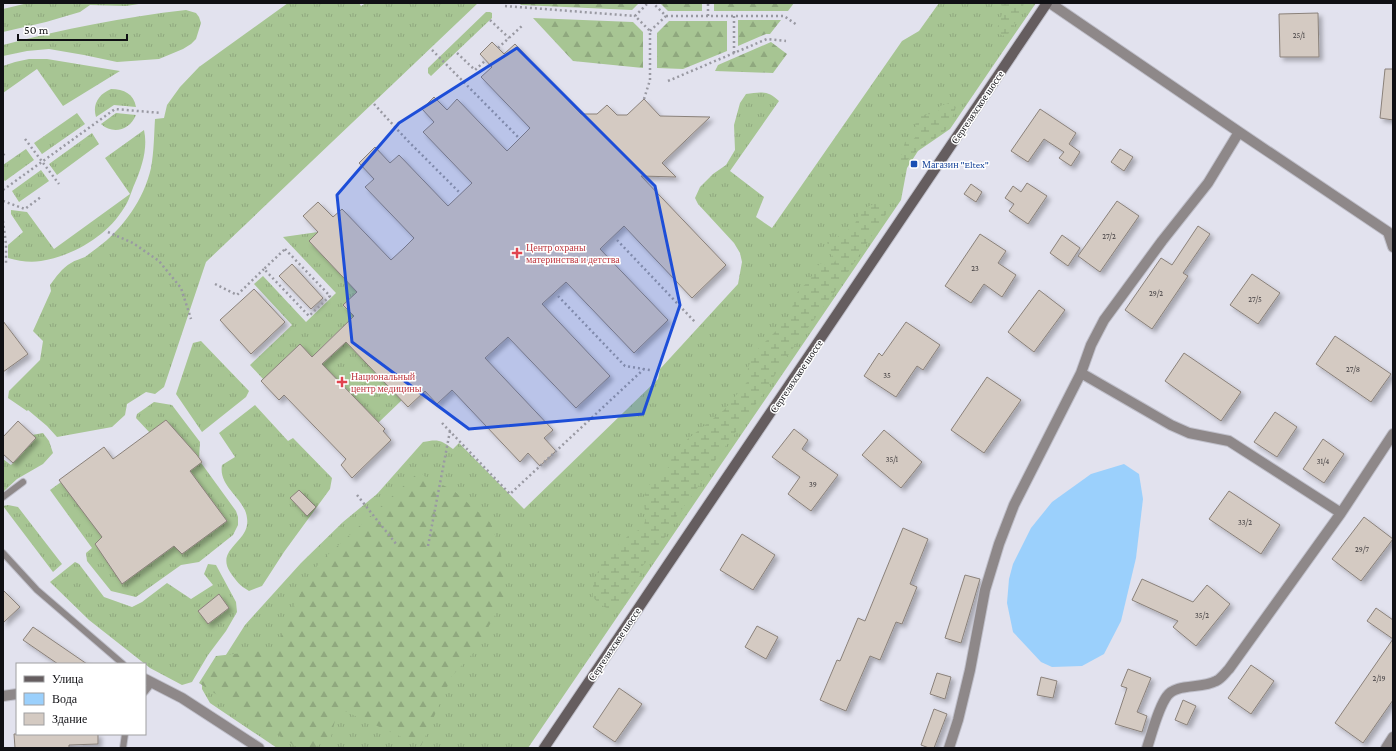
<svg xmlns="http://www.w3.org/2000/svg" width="1396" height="751" viewBox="0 0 1396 751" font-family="'Crimson Pro',serif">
	<defs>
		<pattern id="grass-tufts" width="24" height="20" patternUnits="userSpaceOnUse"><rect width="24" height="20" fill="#a7c593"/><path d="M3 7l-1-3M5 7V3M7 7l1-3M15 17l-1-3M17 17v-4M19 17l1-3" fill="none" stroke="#8fa87e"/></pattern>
		<pattern id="forest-firs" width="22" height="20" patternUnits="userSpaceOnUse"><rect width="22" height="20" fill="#a7c593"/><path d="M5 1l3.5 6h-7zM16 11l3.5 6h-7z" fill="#8fa87e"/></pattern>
		<pattern id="wetland-marsh" width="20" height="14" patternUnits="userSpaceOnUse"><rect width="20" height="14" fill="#a7c593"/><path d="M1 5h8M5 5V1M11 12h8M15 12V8" fill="none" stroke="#8fa87e"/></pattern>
		<filter id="shadow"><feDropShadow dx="3.5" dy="3.5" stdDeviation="2" flood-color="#0004"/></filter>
	</defs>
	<rect width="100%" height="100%" fill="#e2e2ee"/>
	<path fill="url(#grass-tufts)" d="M28,3H145L126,6L90,5L80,12L46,22L3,32V9Z
		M288,3H359L361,6L366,3H478L206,262L164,387L155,394L146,392L127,404L125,415L112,427L57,437L47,426L28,410L27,411L8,398L9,391L40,360L43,341L33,331L51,291L50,285C56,277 62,268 71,263C75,260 81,259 85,257C89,254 93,251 97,248C123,229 144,199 151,168C154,152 154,135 155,119L164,118L167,105L180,87L199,67Z
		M939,3H1036L950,129L918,151L907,168L901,200L528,748H277L210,703L202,689V682L224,658L245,625L301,563L343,522L377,494L423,442C438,439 441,440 453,449L459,443L524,509L658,379L660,369L738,284L742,262L740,253L734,243L698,204L695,198L700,187L713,174L726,165L735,150L734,125L740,103L746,94C760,92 768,90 779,101L730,171L764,197L756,217L772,228L902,41L919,31Z
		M186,10L196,13L199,17L201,23L196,39L191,44L183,49L159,59L117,62L84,55L49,49L27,51L3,56V45C63,29 124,17 186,10Z
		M486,12H490L492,13V18L431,76L428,73V68Z
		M29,59H47L120,71L63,106L37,69L3,93V66L15,62Z
		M111,89C124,89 134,94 136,107L114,105L96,117C92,104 99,94 111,89Z
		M77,113L85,124L42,154L34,143Z
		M116,113L136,115C130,130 113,135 101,124Z
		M144,130C148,148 142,167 135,183C131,192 129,201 124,208C107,236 73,256 41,261C30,263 19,261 8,258V245L23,232L11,214V210L27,212L54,249L130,194L105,158Z
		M92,133L99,144L57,175L49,164Z
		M26,149L34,160L5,181L3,179V165Z
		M41,170L49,181L19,202L12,191Z
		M318,232L309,241L368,303L349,299L343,306L354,316L312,357L263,379L250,365L292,325L254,284L263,276L306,322L336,293L283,237Z
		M201,341L249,391L246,397L202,432L176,394L193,343Z
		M346,342L402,400L378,423L322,364Z
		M154,402L172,405L200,442L199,460L236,511L238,517V525L233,535L199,562L181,565L136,597L111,591L87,561L86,553L92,548L50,490L104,451L112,461L150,433L136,418L137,414Z
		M255,405L288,441L293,438L332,478L330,489L284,552L262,586L249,591C239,585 237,582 230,572C215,548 251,542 247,518C245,498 218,487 222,465L235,457L219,433Z
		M43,433L49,441L53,453L43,464L17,479L3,492V459L11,465L36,438L32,435Z
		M8,505L18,507L62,564L53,572L3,506Z
		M75,562L79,564L104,597L132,607L142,602L167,583L191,599L213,585L204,574L208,564L216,565L236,602L237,612L226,631L208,655L192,682L182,685L150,668L89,620L50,582Z"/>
	<path fill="url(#forest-firs)" d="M519,3H639L632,10L521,5Z
		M660,3H702V11H668Z
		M714,3H794L788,11H714Z
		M533,18L633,22L643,32V68L573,61Z
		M738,20H781L770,34H766L738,46Z
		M669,21H727V51L683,69L657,68V33Z
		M771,42L787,54L773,73L715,71L718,65Z
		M420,471L424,476L453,490L491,523L501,554L505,587L504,599L475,651L452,676L421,746L338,708L331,737L314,748H298L199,683L216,656L279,649L282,631L308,578L321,561Z"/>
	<path fill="url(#wetland-marsh)" d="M999,3H1024L1021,13L1007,36C1001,36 999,34 997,29L1004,8Z
		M949,103L956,107L952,118L951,124L945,131L918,150L904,163L900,160L905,142C912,141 917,138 919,131L915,125C922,111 925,116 938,113L940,106Z
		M876,203L883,204L888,211L839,286L782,363L766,390L706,473L695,492L678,514L661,544L641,568L639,577L618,609C607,610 600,606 593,597V582L604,559L630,534L643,528C648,514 644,513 644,500C646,484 658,475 670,466L672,456L684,442L724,410L747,382L748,368L754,353L789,318L796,294L802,287L810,281L814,269L821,263L827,265L836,261L830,252L827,242L836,238L854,226L861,210Z"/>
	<path fill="#9bd0fc" d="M1124,464L1139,474L1143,499L1136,558L1121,621L1104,654L1082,666L1052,667L1041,662L1013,632L1007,603L1009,579L1013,564L1031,528L1052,502L1091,474Z"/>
	<path fill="#d4cac2" stroke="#8a817a" filter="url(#shadow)" d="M1318,13L1319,57H1280L1279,14Z
		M492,42L504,54L515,44L581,114H597L607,105L617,115H627L644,99L660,116L710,117L662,163L676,177L641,176L726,265L692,298L624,226L600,249L668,320L634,353L566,282L542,304L610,376L576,408L508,337L485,358L553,430L544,438L556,451L540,466L528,453L520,462L452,390L437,404L425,391L408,407L346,342L322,364L385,429L383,431L391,440L352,478L341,465L346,459L284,395L279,400L261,381L300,344L312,357L354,316L343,305L357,292L309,241L318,232L303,216L318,202L333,217L342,209L391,260L404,248L414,238L365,187L374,179L359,163L375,147L390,163L399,155L448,206L472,183L423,132L434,122L422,109L434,97L447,110L457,99L507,151L530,128L481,77L492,67L480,54Z
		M1385,69H1393V120L1380,118Z
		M1040,109L1076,133L1069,144L1080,152L1071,166L1059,158L1064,152L1044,139L1028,162L1011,151Z
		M1120,149L1133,157L1124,171L1111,162Z
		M1027,183L1047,196L1028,224L1009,211L1014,204L1005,198L1013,186L1021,192Z
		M971,184L982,192L976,202L964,194Z
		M1117,201L1139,216L1100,272L1078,256Z
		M1198,226L1210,234L1183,273L1188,276L1152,329L1125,310L1161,258L1172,265Z
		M980,234L1006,251L998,263L1016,275L1002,297L984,284L971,303L945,286Z
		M1062,235L1080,248L1068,266L1050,253Z
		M292,264L323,298L311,309L279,276Z
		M1252,274L1280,293L1258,324L1230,305Z
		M254,289L285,322L251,354L220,320Z
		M1039,290L1065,310L1034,352L1008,332Z
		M3,321L28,354L3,372Z
		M906,322L940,345L923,370L917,366L896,397L864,376L879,353L882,356Z
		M1335,336L1391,374L1371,402L1316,364Z
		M1184,353L1241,392L1221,421L1165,381Z
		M987,377L1021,400L984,453L951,430Z
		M1275,412L1297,427L1277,457L1254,442Z
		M166,420L197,455L202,462L190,471L227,521L182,554L174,546L122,584L95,544L102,537L59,480L104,447L113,459Z
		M18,421L36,438L13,463L3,454V437Z
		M794,429L808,440L802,449L838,475L811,511L788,494L800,477L772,457Z
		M884,430L922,462L901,488L862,455Z
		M1323,439L1344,454L1324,483L1303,469Z
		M299,490L316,507L307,516L290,498Z
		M1229,491L1280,525L1261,554L1209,519Z
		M1364,517L1393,539L1361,581L1332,559Z
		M903,528L928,539L910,584L917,587L902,624L896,622L880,660L870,656L846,711L820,700L837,660L840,661L858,618L865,621Z
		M742,534L775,555L753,590L720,570Z
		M965,575L980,579L961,643L945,638Z
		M1142,579L1193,602L1207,585L1230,604L1196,646L1173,627L1178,621L1132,600Z
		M3,590L20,607L3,623Z
		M219,594L229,608L208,624L198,611Z
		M1376,608L1393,620V700L1363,743L1335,723L1393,639L1367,621Z
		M757,626L778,637L766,659L745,647Z
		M33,627L87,664H58L23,640Z
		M1251,665L1274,681L1251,714L1228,698Z
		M1128,669L1151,678L1137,712L1147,716L1142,732L1115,724L1127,688L1121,686Z
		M937,673L951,677L945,699L930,694Z
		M1041,677L1057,681L1053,698L1037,695Z
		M619,688L642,704L615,742L593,727Z
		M1183,700L1196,706L1187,725L1175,720Z
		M934,709L947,714L934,748H929L921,745Z
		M14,734H98V744L69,745V748H15Z"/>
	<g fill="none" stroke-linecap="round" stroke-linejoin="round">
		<g stroke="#c0c0cb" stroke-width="8">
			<path id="service" d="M3,497L23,482
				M3,553L37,590L123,664
				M145,692L152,683
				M123,748L125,734"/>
		</g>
		<g stroke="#c0c0cb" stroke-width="12">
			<path id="minor" d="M1050,3L1239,132L1388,232L1393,247
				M1081,373L1171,425L1189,433L1229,441L1341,513
				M145,679L182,698L259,748
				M3,696L17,694
				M949,748L958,720L970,670L985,590L999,544L1014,505L1081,373L1091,345L1104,320L1162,241L1208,183L1239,132
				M1147,748C1152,733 1158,708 1167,696C1176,683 1202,689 1216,681C1221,679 1225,673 1229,669L1341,513L1393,434
				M1386,748L1393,737"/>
		</g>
		<g stroke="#c0c0cb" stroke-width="12">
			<path id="secondary" d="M544,748L1047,3"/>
		</g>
		<path stroke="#9999a2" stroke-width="2.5" stroke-dasharray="2 3" stroke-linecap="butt" d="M505,6L635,16
			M666,16H784L797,25
			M708,16V3
			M734,16V53
			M490,20L509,38
			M650,31L666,16L653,3
			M498,48L523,25
			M432,50L519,138
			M457,53L475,70L486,60
			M668,81L767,39L786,41
			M644,99L650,80V31L635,16L648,3
			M374,104L406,139L461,194
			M25,139L59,184
			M3,155L5,153
			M3,190L115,109L161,113
			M3,201L25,209L41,197
			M3,221L6,244V265
			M108,232L133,243L159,261L181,288L191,319
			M617,240L695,322
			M285,249L330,296L309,316L264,269Z
			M215,284L237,295L264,269
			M558,296L625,366L650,370
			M442,423L510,494L644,369
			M357,495L397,545
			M428,546L450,431"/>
		<use href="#service" stroke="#8e8889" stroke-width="6"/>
		<use href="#minor" stroke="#8e8889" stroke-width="10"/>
		<use href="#secondary" stroke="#655d5f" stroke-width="10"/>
	</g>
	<path fill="#1d4ed8" fill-opacity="0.2" stroke="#1d4ed8" stroke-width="3" stroke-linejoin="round" d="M517,48L655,186L680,305L643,414L469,429L352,342L337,195L399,123Z"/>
	<rect fill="#1a4fb4" stroke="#fff" stroke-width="1.5" x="910" y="160" width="8" height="8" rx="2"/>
	<g fill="#e0444e" stroke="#fff" stroke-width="1.5">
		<path d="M515 247h4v4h4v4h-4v4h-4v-4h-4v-4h4z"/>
		<path d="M340 376h4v4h4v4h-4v4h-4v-4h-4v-4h4z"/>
	</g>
	<g text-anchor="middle" stroke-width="3" stroke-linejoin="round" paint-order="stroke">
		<g font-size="8" fill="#413e40">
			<text x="1299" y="38">25/1</text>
			<text x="1109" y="239">27/2</text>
			<text x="975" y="271">23</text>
			<text x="1156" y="296">29/2</text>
			<text x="1255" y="302">27/5</text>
			<text x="1353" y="372">27/8</text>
			<text x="887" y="378">35</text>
			<text x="892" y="462">35/1</text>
			<text x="1323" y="464">31/4</text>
			<text x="813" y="487">39</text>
			<text x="1245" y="525">33/2</text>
			<text x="1362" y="552">29/7</text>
			<text x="1202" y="618">35/2</text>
			<text x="1379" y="681">2/19</text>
		</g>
		<g font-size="10" fill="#101014" stroke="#fff">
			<text transform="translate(977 107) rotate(-56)" y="4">Сергеляхское шоссе</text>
			<text transform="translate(796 376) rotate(-56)" y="4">Сергеляхское шоссе</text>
			<text transform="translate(614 644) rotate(-56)" y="4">Сергеляхское шоссе</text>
		</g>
		<g font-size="10" fill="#164399" stroke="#fff" text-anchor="start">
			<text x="922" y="168">Магазин "Eltex"</text>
		</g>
		<g font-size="10" fill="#be3a42" stroke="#fff" text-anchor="start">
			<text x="526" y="251">Центр охраны<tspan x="526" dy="12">материнства и детства</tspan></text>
			<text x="351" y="380">Национальный<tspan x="351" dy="12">центр медицины</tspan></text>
		</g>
	</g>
	<rect width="1396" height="751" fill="none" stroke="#101014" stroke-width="8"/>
	<rect x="16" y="663" width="130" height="72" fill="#ffffff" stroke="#9f9fa1"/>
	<rect x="24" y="676" width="20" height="6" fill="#655d5f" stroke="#9f9fa1"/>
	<text x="52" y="683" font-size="12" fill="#101014">Улица</text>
	<rect x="24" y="693" width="20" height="12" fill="#9bd0fc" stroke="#9f9fa1"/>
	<text x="52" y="703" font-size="12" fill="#101014">Вода</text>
	<rect x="24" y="713" width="20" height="12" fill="#d4cac2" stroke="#9f9fa1"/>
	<text x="52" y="723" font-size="12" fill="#101014">Здание</text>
	<path d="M18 34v6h109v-6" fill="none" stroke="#101014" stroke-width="2"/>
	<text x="24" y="34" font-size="12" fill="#101014" stroke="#ffffff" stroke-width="3" paint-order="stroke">50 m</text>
</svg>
